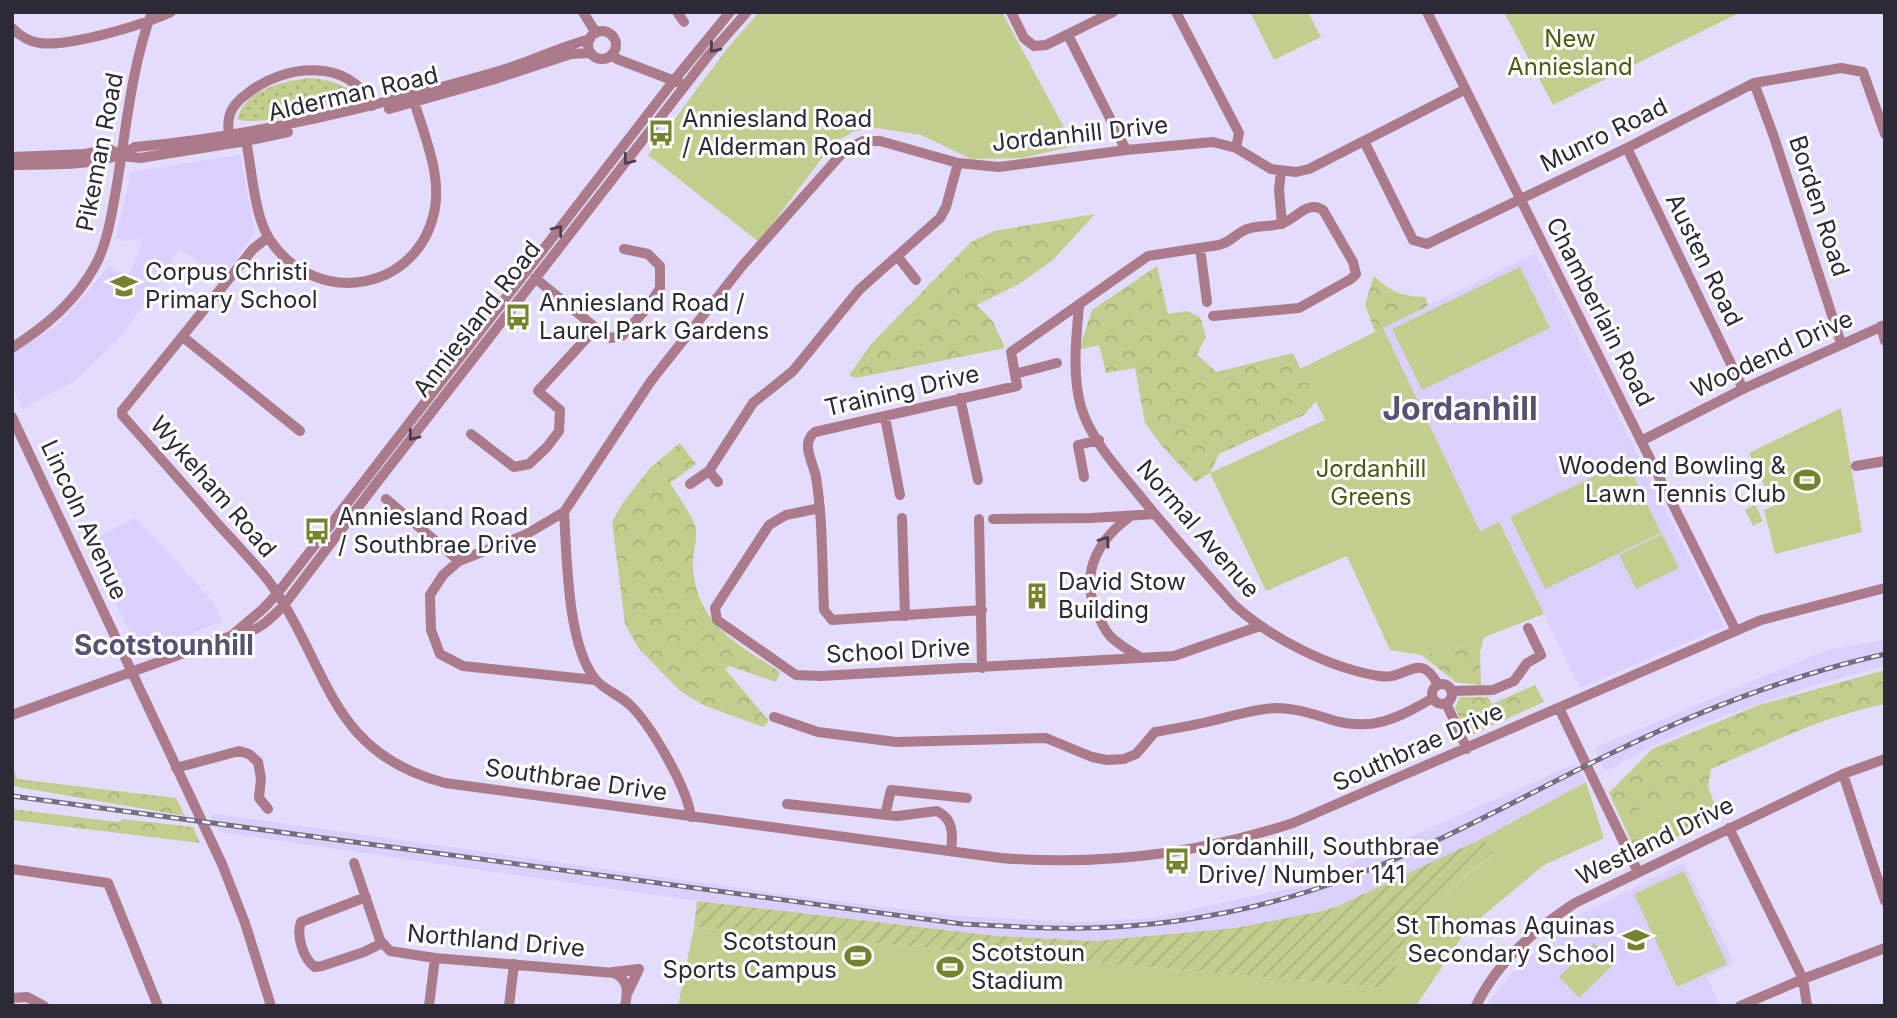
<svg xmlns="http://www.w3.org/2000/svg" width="1897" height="1018" viewBox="0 0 1897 1018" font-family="Inter,sans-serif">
	<defs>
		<pattern id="grass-dots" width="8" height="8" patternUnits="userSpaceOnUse" patternTransform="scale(1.75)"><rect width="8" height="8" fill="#c2ce8e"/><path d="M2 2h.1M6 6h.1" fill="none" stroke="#a7b17b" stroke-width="1.8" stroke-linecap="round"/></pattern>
		<pattern id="forest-crowns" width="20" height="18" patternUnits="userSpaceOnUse" patternTransform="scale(1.75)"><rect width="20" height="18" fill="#c2ce8e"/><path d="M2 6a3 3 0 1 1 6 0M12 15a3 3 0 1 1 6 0" fill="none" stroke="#a7b17b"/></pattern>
		<pattern id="garden-furrows" width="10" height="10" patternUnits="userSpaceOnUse" patternTransform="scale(1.75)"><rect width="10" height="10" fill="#c2ce8e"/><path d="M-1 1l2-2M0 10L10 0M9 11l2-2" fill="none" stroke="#a7b17b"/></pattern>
	</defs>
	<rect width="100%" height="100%" fill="#e4dcfc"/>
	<path fill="#dbcffd" d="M240,155L255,233L221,279L179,248L153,293L116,342L74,381L23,409L12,385V355L61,322L108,267L128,275L141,246L140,239L126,241L116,238L131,172Z
		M1535,253L1724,626L1580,688L1499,523L1480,531L1383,328Z
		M136,518L214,603L222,621L140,653L85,543Z
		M1885,640V666L1818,684L1706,722L1648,748L1604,772L1595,748L1812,656L1831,649Z
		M1575,764L1586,782L1483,838L1338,906L1293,918L1235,928L1094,941L997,936L697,901L220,832L209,813L774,893L957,916L1079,922L1154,918L1309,884L1353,862Z
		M1684,863L1734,963L1707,977L1719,1006H1486L1512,973L1577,916Z"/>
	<path fill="url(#grass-dots)" d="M308,78C326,79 340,82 355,94L352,100C327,106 258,128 237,119C245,89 282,82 308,78Z"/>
	<path fill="url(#forest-crowns)" d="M1095,214L1053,260L1019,284L977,305L993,322L1005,348L856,378L849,375L872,343L971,242L994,231Z
		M1157,266L1168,314L1187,311L1200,317L1206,337L1197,354L1216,372L1293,353L1316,401L1304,415L1219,454L1210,473L1195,482L1161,445L1145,423L1135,368L1106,373L1099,345L1079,350L1092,310Z
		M1374,276C1393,293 1400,296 1426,297L1428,306L1375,332L1365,304Z
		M680,443L696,464L670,483C676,493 695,519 696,530C697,542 692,556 693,568C697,625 738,644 780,672L776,682L729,666L725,669L769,721L763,727L703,705L680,691L639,649L625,624L612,522L622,504L650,468Z
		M1484,637L1480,652L1481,685L1456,682L1421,655L1454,649Z
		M1885,670V704C1824,716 1768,744 1711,769L1708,786L1719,817L1647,851L1632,843L1609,793L1652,749L1759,705Z
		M1535,685L1544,702L1471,735L1465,733L1455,708L1460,697H1488L1492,704Z
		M12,764L17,779L176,798L185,816L12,786Z
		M12,809L118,822L123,819L193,827L200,843L12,820Z"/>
	<path fill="#c2ce8e" d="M759,12H1002L1074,146L1022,158L971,159L921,135L877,128L855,131L833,143L759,242L648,155L726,50Z
		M1256,12H1308L1321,37L1274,60L1251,14Z
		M1504,12H1741L1553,105Z
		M1520,267L1550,328L1422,390L1392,329Z
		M1383,328L1480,531L1499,522L1544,614L1454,649L1421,655L1390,650L1347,556L1266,591L1210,473L1325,420L1300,369Z
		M1841,408L1862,532L1775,554L1764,510L1774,506L1749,453Z
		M1626,461L1661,533L1545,589L1510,517Z
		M1755,504L1763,521L1753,526L1745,510Z
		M1662,534L1679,568L1636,589L1619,555Z
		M1586,782L1604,838L1544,865L1467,929L1416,1006H678L694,927L1388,988L1406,939L1428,907L1493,854L1483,838Z
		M1679,791L1692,821L1649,841L1635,811Z
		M1684,871L1727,964L1677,987L1634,894Z
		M1594,943L1614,964L1579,998L1559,977Z"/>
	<path fill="url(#garden-furrows)" d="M1483,838L1493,853L1428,907L1406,939L1388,988L694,927L697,901L997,936L1094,941L1235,928L1318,912L1338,906Z"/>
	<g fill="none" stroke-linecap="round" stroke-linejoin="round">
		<path stroke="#ab7a8b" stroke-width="10" d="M583,12L596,33
			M677,12L684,22
			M1011,12L1024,38L1034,46L1046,45L1113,12
			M1176,12L1239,133L1236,148
			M1427,12L1736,631
			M12,28C20,36 29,42 40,43C69,47 143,25 171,12
			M588 45a14 14 0 1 1 28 0a14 14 0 1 1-28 0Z
			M1068,35L1126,150
			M612,54L617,59L680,83
			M1754,83L1774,137L1841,343
			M389,109L492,80L571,54L590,53
			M229,136C228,129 228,120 230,114C233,105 241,98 248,93C284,64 350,57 372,106
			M246,141C252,169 254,216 270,240C316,309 420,292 435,208C441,172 423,132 413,98
			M1364,141L1413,240L1427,244L1627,148L1754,83L1841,68L1863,72L1885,134
			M1627,148L1743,389
			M12,157L85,154L109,149L122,156L140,158L246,141L288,132
			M12,165C50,164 103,168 135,147C259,136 380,105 499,71C530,62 559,47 590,39
			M1281,171L1279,190L1282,224
			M268,237L253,249L122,411V415C154,451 186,487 217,523C235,543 254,562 270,583C330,667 327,752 445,783L1001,858C1102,866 1198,854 1293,823L1761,620L1885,588
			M1200,248L1207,302
			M898,257L916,280
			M535,278L596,328L610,338L622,336L648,307L660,288V266L648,254L624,249
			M1079,306C1076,339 1072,374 1081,407C1091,440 1118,469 1140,496C1170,533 1202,569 1234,605C1271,638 1329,668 1379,676C1407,681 1420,649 1438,685
			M1881,326L1885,341
			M183,337L300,431
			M12,348C46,326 75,302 95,266C108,242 112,212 117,184C126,129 132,64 152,12
			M1015,374L1057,363
			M960,398L978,480
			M12,417L222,864L245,923L271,1006
			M885,417L900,495
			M471,434L514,467L529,464L547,447L559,431L560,410L538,391L596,328
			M1641,441L1743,389L1885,325
			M1856,466L1885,461
			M709,471L718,482
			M1084,477L1078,445L1099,440
			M690,484L709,471L753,403L793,371L859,290L940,218L946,207L958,163
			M386,499L459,561
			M820,508L786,515L769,525L715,608L717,620L796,675L821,676L1174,656L1260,626
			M564,512C567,557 567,644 595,679C604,690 620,695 630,705C651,725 687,787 691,817
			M1131,516C1101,537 1080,570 1095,608C1099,618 1103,628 1110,636C1119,645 1130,651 1141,658
			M902,518L905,616
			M979,519L982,668
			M993,519L1091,518L1155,514
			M982,610L832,620L824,610C822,566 823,521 816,477C813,462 800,443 815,432L1017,386L1011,352L1148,256L1219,245C1231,242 1233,236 1243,231C1255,224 1271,228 1283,223C1297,218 1308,200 1323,210L1353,262L1356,274L1351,279L1299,308L1213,316
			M231,636L263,609L277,594L675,79L730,12
			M595,680L463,666L440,654L431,630L430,595L443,575L459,561L525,535L564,512L651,381L743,265L845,150L863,141H880L958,163L999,167L1126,150L1213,142L1236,148L1271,169L1296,172L1309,169L1464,90
			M1432 694a10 10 0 1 1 20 0a10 10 0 1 1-20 0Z
			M1451,691L1493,690L1514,681L1527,663L1541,655L1528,628
			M1446,703L1467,749
			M1559,708L1638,872
			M12,715L231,636C256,633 267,623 284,605L372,489L708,56L747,12
			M774,717L818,732L896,742L1046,738L1092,757L1107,760L1124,759L1136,754L1155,732C1172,729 1190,726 1207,722C1230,717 1252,709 1275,708C1295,708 1314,714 1332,720C1373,732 1398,718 1433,698
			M176,768L239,751L249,754L258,762L261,778L259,798L268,809
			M1843,774L1885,901
			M787,804L897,816L937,811C954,819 953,835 951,851
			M885,815L891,790L967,798
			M1729,828L1803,979L1807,1006
			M354,863L380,940L390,951L435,958L614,973C629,980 628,992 625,1006
			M12,869L108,883L158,1006
			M366,897L301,922C296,935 303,959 315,967L322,966L364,952L382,943
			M613,972L639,969L628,992
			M12,998L27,997L44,1006
			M429,1006L435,958
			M509,1006L514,964
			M1476,1006C1497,962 1535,929 1575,903L1843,774L1885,759
			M1740,1006L1803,979L1885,948"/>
		<g stroke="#736e83" stroke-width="5">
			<path id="rail" d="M12,796L962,924C1004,926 1047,929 1089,928C1177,926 1266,908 1348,878C1441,844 1528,793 1616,751C1703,709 1791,675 1885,654"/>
		</g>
		<use href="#rail" stroke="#fff" stroke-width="2.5" stroke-dasharray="8" stroke-linecap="butt"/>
	</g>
	<defs><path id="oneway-chevron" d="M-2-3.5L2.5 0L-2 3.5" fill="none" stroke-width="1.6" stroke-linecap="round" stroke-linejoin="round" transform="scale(1.75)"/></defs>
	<g stroke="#4c3e4d">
		<use href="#oneway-chevron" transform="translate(714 48) rotate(129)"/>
		<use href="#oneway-chevron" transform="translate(628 160) rotate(128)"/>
		<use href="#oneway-chevron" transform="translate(558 230) rotate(-52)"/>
		<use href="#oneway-chevron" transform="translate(413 436) rotate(128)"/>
		<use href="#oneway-chevron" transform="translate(1105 541) rotate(-55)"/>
	</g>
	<defs>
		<g id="bus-bare" transform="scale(2.1)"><path d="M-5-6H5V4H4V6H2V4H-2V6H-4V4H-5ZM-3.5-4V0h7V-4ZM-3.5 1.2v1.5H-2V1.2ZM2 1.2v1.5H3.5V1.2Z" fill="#77822f" stroke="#fff" stroke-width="2.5" paint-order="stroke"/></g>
		<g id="school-bare" transform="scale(2.1)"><path d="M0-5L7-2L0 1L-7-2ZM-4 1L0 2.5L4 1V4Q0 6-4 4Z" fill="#77822f" stroke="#fff" stroke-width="2.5" paint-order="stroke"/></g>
		<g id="stadium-bare" transform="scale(2.1)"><path d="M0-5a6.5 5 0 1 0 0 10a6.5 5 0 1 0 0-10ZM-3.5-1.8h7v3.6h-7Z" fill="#77822f" stroke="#fff" stroke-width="2.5" paint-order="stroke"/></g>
		<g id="building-bare" transform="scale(2.1)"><path d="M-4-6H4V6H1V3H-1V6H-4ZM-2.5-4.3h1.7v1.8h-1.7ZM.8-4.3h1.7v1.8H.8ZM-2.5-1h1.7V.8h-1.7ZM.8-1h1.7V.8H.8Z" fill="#77822f" stroke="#fff" stroke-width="2.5" paint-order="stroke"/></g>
	</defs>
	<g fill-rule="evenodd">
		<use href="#bus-bare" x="661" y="133"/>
		<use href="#school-bare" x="124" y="286"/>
		<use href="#bus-bare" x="518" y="317"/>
		<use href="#stadium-bare" x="1807" y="480"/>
		<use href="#bus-bare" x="317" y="531"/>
		<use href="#building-bare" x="1037" y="596"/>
		<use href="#bus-bare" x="1177" y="861"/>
		<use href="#school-bare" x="1636" y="940"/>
		<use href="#stadium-bare" x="858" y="956"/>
		<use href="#stadium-bare" x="950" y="967"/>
	</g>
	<g text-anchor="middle" stroke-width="6" stroke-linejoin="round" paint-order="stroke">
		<g font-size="24" fill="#505911" stroke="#fff">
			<text x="1570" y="47">New<tspan x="1570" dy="28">Anniesland</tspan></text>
			<text x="1371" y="477">Jordanhill<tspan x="1371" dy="28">Greens</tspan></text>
		</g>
		<g font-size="24" fill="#2d2a38" stroke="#fff">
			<text transform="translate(353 94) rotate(-13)" y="8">Alderman Road</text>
			<text transform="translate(1080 134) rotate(-6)" y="8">Jordanhill Drive</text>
			<text transform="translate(1604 135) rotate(-26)" y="8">Munro Road</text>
			<text transform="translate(100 152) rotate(-79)" y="8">Pikeman Road</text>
			<text transform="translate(1819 206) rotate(72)" y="8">Borden Road</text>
			<text transform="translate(1704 260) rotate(64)" y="8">Austen Road</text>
			<text transform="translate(1600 312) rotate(63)" y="8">Chamberlain Road</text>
			<text transform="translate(477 319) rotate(-52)" y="8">Anniesland Road</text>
			<text transform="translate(1772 354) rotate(-25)" y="8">Woodend Drive</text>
			<text transform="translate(902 391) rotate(-13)" y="8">Training Drive</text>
			<text transform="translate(213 487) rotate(49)" y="8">Wykeham Road</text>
			<text transform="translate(84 520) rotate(65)" y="8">Lincoln Avenue</text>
			<text transform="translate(1198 529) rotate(49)" y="8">Normal Avenue</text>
			<text transform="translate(898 651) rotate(-3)" y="8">School Drive</text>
			<text transform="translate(1418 747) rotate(-24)" y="8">Southbrae Drive</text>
			<text transform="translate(576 780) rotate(8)" y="8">Southbrae Drive</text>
			<text transform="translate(1655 841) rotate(-26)" y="8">Westland Drive</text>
			<text transform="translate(496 941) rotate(5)" y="8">Northland Drive</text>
		</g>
		<g font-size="24" fill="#2d2a38" stroke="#fff" text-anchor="start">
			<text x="682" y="127">Anniesland Road<tspan x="682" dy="28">/ Alderman Road</tspan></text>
			<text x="145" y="280">Corpus Christi<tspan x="145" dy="28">Primary School</tspan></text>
			<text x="539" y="311">Anniesland Road /<tspan x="539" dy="28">Laurel Park Gardens</tspan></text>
			<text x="1786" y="474" text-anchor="end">Woodend Bowling &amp;<tspan x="1786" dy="28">Lawn Tennis Club</tspan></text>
			<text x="338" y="525">Anniesland Road<tspan x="338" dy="28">/ Southbrae Drive</tspan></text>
			<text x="1058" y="590">David Stow<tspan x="1058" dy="28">Building</tspan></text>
			<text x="1198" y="855">Jordanhill, Southbrae<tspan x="1198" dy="28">Drive/ Number 141</tspan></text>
			<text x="1615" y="934" text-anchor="end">St Thomas Aquinas<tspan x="1615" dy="28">Secondary School</tspan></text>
			<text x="837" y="950" text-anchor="end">Scotstoun<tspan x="837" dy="28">Sports Campus</tspan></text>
			<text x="971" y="961">Scotstoun<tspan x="971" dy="28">Stadium</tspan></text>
		</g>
		<g font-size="28" font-weight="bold" fill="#595171" stroke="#fff">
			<text x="164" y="655">Scotstounhill</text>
		</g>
		<g font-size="32" font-weight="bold" fill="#595171" stroke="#fff">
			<text x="1460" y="420">Jordanhill</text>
		</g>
	</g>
	<rect width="1897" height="1018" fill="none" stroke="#2d2a38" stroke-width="28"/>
</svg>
